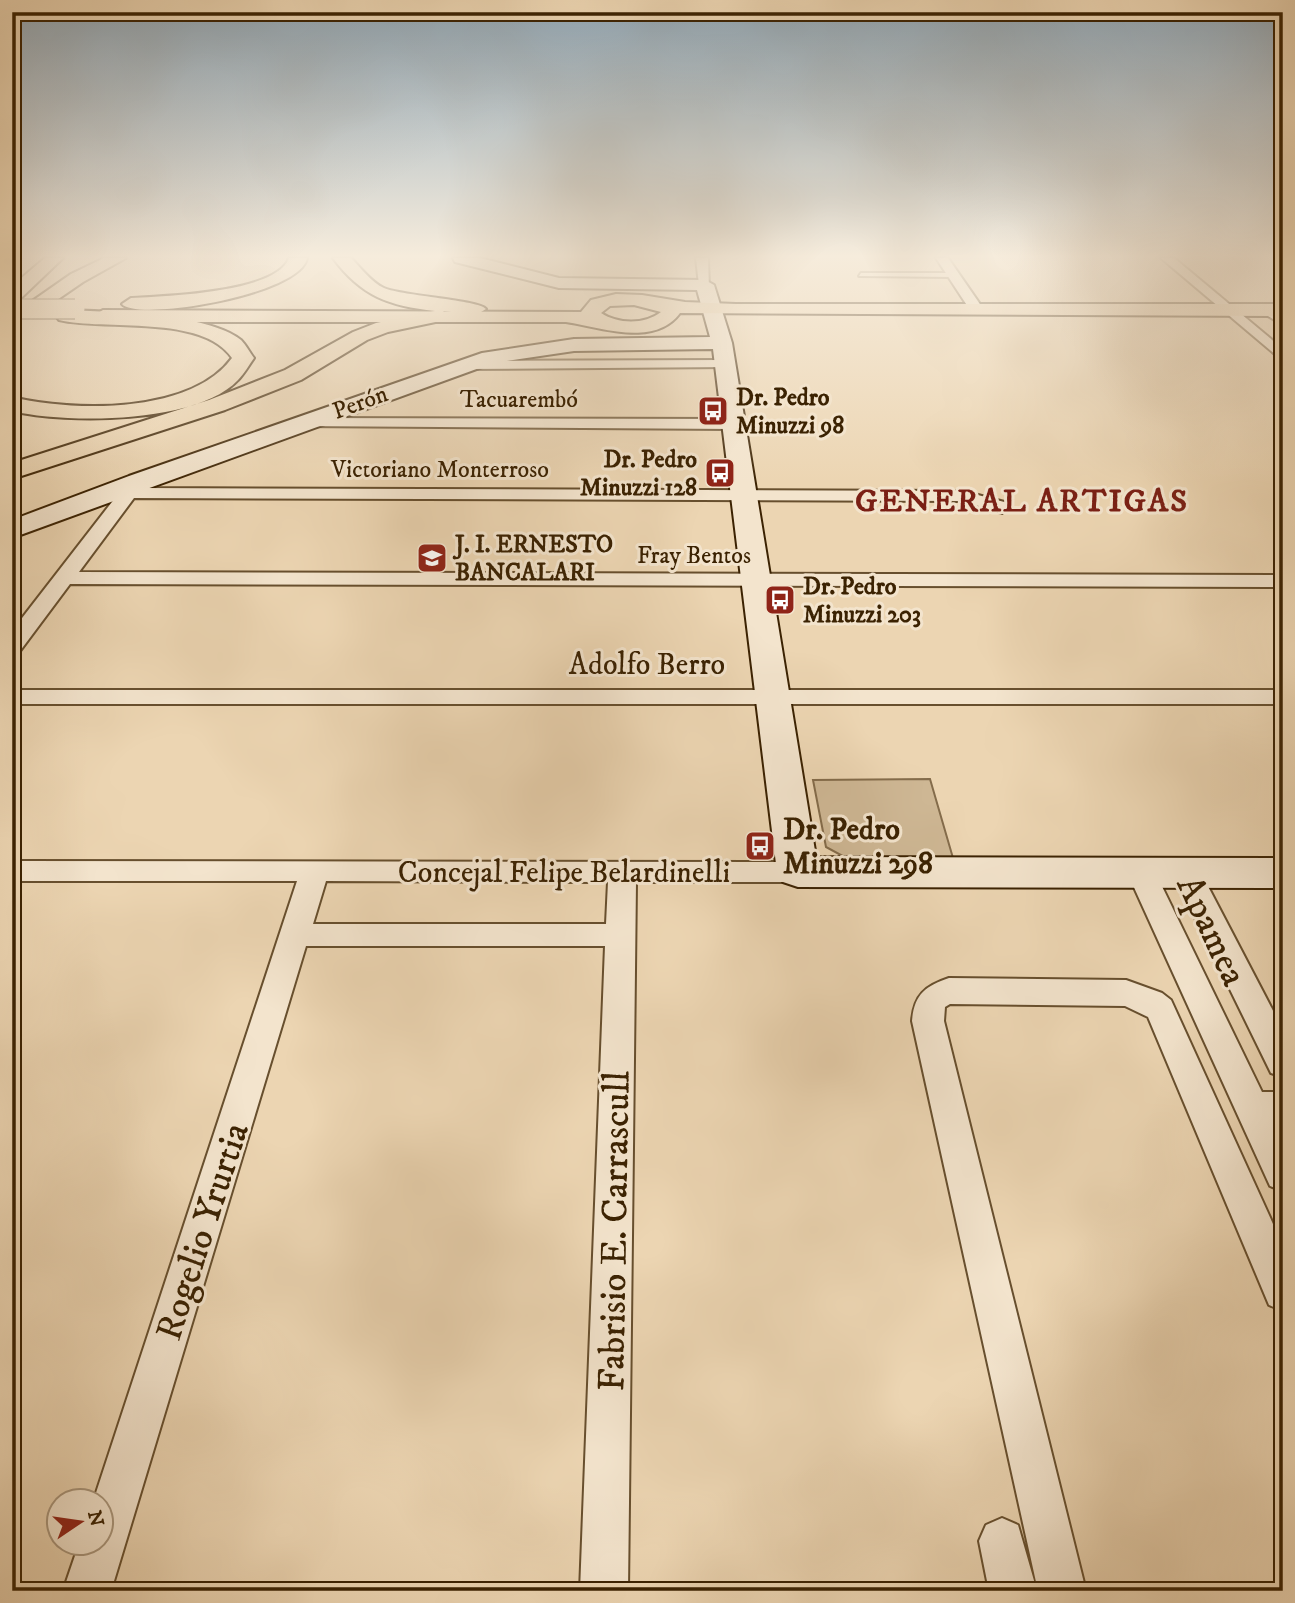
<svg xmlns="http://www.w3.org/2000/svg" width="1295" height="1603" viewBox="0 0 1295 1603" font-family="'IM FELL DW Pica',serif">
	<rect width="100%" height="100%" fill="#ecd5b2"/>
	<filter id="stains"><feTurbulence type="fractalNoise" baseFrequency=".00286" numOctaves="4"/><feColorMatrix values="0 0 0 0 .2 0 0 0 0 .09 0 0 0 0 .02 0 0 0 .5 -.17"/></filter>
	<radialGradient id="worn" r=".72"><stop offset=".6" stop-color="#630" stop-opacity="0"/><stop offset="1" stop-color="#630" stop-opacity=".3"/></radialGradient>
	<path fill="#ceb794" stroke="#846c4b" stroke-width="2" d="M930,779L953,858L850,860L826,847L813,780Z"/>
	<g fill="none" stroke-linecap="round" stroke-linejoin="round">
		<g stroke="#674f2e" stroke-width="4">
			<path id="lane" d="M861,273H953L956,275L953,277L859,276Z
				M1270,313L1283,320V325L1268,316Z"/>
		</g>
		<g stroke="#674f2e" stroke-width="4">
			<path id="street" d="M696,258H708L709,288L699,285Z
				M936,258H948L984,310L982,313H972Z
				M1161,258H1174L1283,349V361Z
				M725,360L730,361V367L462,369L455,365L462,361Z
				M304,418L733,419L741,424L733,429L298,426V420Z
				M138,476L147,481L142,488L963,491L1008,503L1011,507L1002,513L962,501L134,498L79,572L1283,575V587L70,584L20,651L12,653V631L122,489L132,477Z
				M12,690H1283V704H12Z
				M12,861L798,862L808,865L812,872L808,879L798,882H636L628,1591H580L605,946H306L111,1591H63L79,1544H102V1502H93L297,881H12ZM326,881L608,882L606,924H313Z
				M1141,862L1151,865L1155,872L1262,1092H1283V1122H1276L1283,1135V1191L1270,1186L1127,872L1131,865Z
				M1187,863L1197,866L1201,873L1283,1030V1077L1271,1073L1173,873L1177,866Z
				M949,978L1126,980L1162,993L1171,1000L1283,1246V1311L1269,1305L1148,1017L1125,1006L950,1004L945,1007L944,1021L1086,1591H1038L912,1021C914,995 925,986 949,978Z
				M1002,1518L1018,1525L1037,1591H989L979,1541L986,1525Z"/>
		</g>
		<g stroke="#3b2202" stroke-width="4">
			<path id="secondary" d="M453,258H480L559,278L705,280L714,285L732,343L816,857L1283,858V888L798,887L783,882L777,872L713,349L574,351L493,363L12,538V520L129,476L482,353L574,339L710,337L697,290L559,288L455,262Z"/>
		</g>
		<g stroke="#3b2202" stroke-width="4">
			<path id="primary" d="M616,294L642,295L685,302L736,304H1283V316L680,313C654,348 601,327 566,322H103L93,316L103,310L581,312L591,300ZM634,305L661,312C644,325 618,324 601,313L610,306Z"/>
		</g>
		<g stroke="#3b2202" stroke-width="4">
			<path id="highway" d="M45,258H63L19,300L12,302V286Z
				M104,258H126L83,282L35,315L28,317L18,311L71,274Z
				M289,258H307C301,295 136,322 122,304L131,298C164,296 277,293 289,258Z
				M333,258H351C360,267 372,283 384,288C403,296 479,300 486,309L476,315L443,311L448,316L445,320L388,332L367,340L301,380L225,410L12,479V463L209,400L285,370L353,332L376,323L435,311C389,306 361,296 333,258Z
				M66,310C109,312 208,313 241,340C246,345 250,353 254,358C249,365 244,374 238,380C197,424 66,424 12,411V397C74,412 191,414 232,358C203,314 104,331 59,320L56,316L59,312Z"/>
		</g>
		<use href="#lane" fill="#f3e4cd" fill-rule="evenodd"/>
		<use href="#street" fill="#f3e4cd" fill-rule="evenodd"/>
		<use href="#secondary" fill="#f3e4cd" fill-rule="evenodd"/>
		<use href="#primary" fill="#ecd5b2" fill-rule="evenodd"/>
		<use href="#highway" fill="#ecd5b2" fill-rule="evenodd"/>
		<g stroke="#3b2202" stroke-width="21" stroke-linecap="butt">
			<path id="highway-bridge" d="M12,309H75"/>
		</g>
		<use href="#highway-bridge" stroke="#ecd5b2" stroke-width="19"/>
	</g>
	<linearGradient id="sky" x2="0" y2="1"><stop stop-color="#91a9ba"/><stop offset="0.53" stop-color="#f6ecdc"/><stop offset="1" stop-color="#f6ecdc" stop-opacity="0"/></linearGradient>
	<rect width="1295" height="483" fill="url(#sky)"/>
	<defs>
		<g id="bus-square" transform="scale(1.575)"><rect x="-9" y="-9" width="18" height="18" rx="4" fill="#8f2418" stroke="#f3e4cd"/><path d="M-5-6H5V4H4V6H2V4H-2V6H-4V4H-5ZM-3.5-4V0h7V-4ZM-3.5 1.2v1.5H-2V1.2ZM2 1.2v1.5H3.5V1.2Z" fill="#fff"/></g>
		<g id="school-square" transform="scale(1.575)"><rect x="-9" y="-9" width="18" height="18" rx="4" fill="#8f2418" stroke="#f3e4cd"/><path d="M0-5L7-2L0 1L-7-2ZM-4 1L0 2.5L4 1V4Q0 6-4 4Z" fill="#fff"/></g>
	</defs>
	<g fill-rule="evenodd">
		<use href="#bus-square" x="713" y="411"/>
		<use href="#bus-square" x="720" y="473"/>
		<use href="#school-square" x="432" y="558"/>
		<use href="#bus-square" x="780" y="600"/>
		<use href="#bus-square" x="760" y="846"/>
	</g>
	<g text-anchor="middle" stroke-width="6" stroke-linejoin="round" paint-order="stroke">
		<g font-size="24" font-weight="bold" fill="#3b2202" stroke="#f3e4cd" text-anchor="start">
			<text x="736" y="405">Dr. Pedro<tspan x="736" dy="28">Minuzzi 98</tspan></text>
			<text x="697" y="467" text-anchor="end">Dr. Pedro<tspan x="697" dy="28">Minuzzi 128</tspan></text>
			<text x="455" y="552">J. I. ERNESTO<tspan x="455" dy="28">BANCALARI</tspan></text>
			<text x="803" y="594">Dr. Pedro<tspan x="803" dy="28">Minuzzi 203</tspan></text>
		</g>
		<g font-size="24" fill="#3b2202" stroke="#f3e4cd">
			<text x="519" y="407">Tacuarembó</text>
			<text transform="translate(360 402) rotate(-20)" y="8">Perón</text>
			<text x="440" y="477">Victoriano Monterroso</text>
			<text x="694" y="563">Fray Bentos</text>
		</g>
		<g font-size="30" fill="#3b2202" stroke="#f3e4cd">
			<text x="647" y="674">Adolfo Berro</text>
			<text x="564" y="882">Concejal Felipe Belardinelli</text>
		</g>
		<g font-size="30" font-weight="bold" fill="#3b2202" stroke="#f3e4cd" text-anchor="start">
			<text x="783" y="839">Dr. Pedro<tspan x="783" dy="34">Minuzzi 298</tspan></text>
		</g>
		<g font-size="32" font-weight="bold" letter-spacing="2" fill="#7a1f14" stroke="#f3e4cd">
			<text x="1022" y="511">GENERAL ARTIGAS</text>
		</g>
		<g font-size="37" fill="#3b2202" stroke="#f3e4cd">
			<text transform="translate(1213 930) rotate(65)" y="13">Apamea</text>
			<text transform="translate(201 1231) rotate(-72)" y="13">Rogelio Yrurtia</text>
			<text transform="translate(613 1231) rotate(-89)" y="13">Fabrisio E. Carrascull</text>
		</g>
	</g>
	<rect width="1295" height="1603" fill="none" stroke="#ecd5b2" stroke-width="42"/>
	<rect x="14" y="14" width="1267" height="1575" fill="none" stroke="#3b2202" stroke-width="3.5"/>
	<rect x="21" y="21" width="1253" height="1561" fill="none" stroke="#3b2202" stroke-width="2"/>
	<g transform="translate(80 1522) rotate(77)"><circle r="33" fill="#f3e4cd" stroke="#a9967c" stroke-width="2"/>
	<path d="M0-5L12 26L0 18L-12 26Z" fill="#8f2418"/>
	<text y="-10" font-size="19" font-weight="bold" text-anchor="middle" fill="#3b2202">N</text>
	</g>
	<rect width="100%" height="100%" filter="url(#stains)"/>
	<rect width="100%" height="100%" fill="url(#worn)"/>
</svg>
